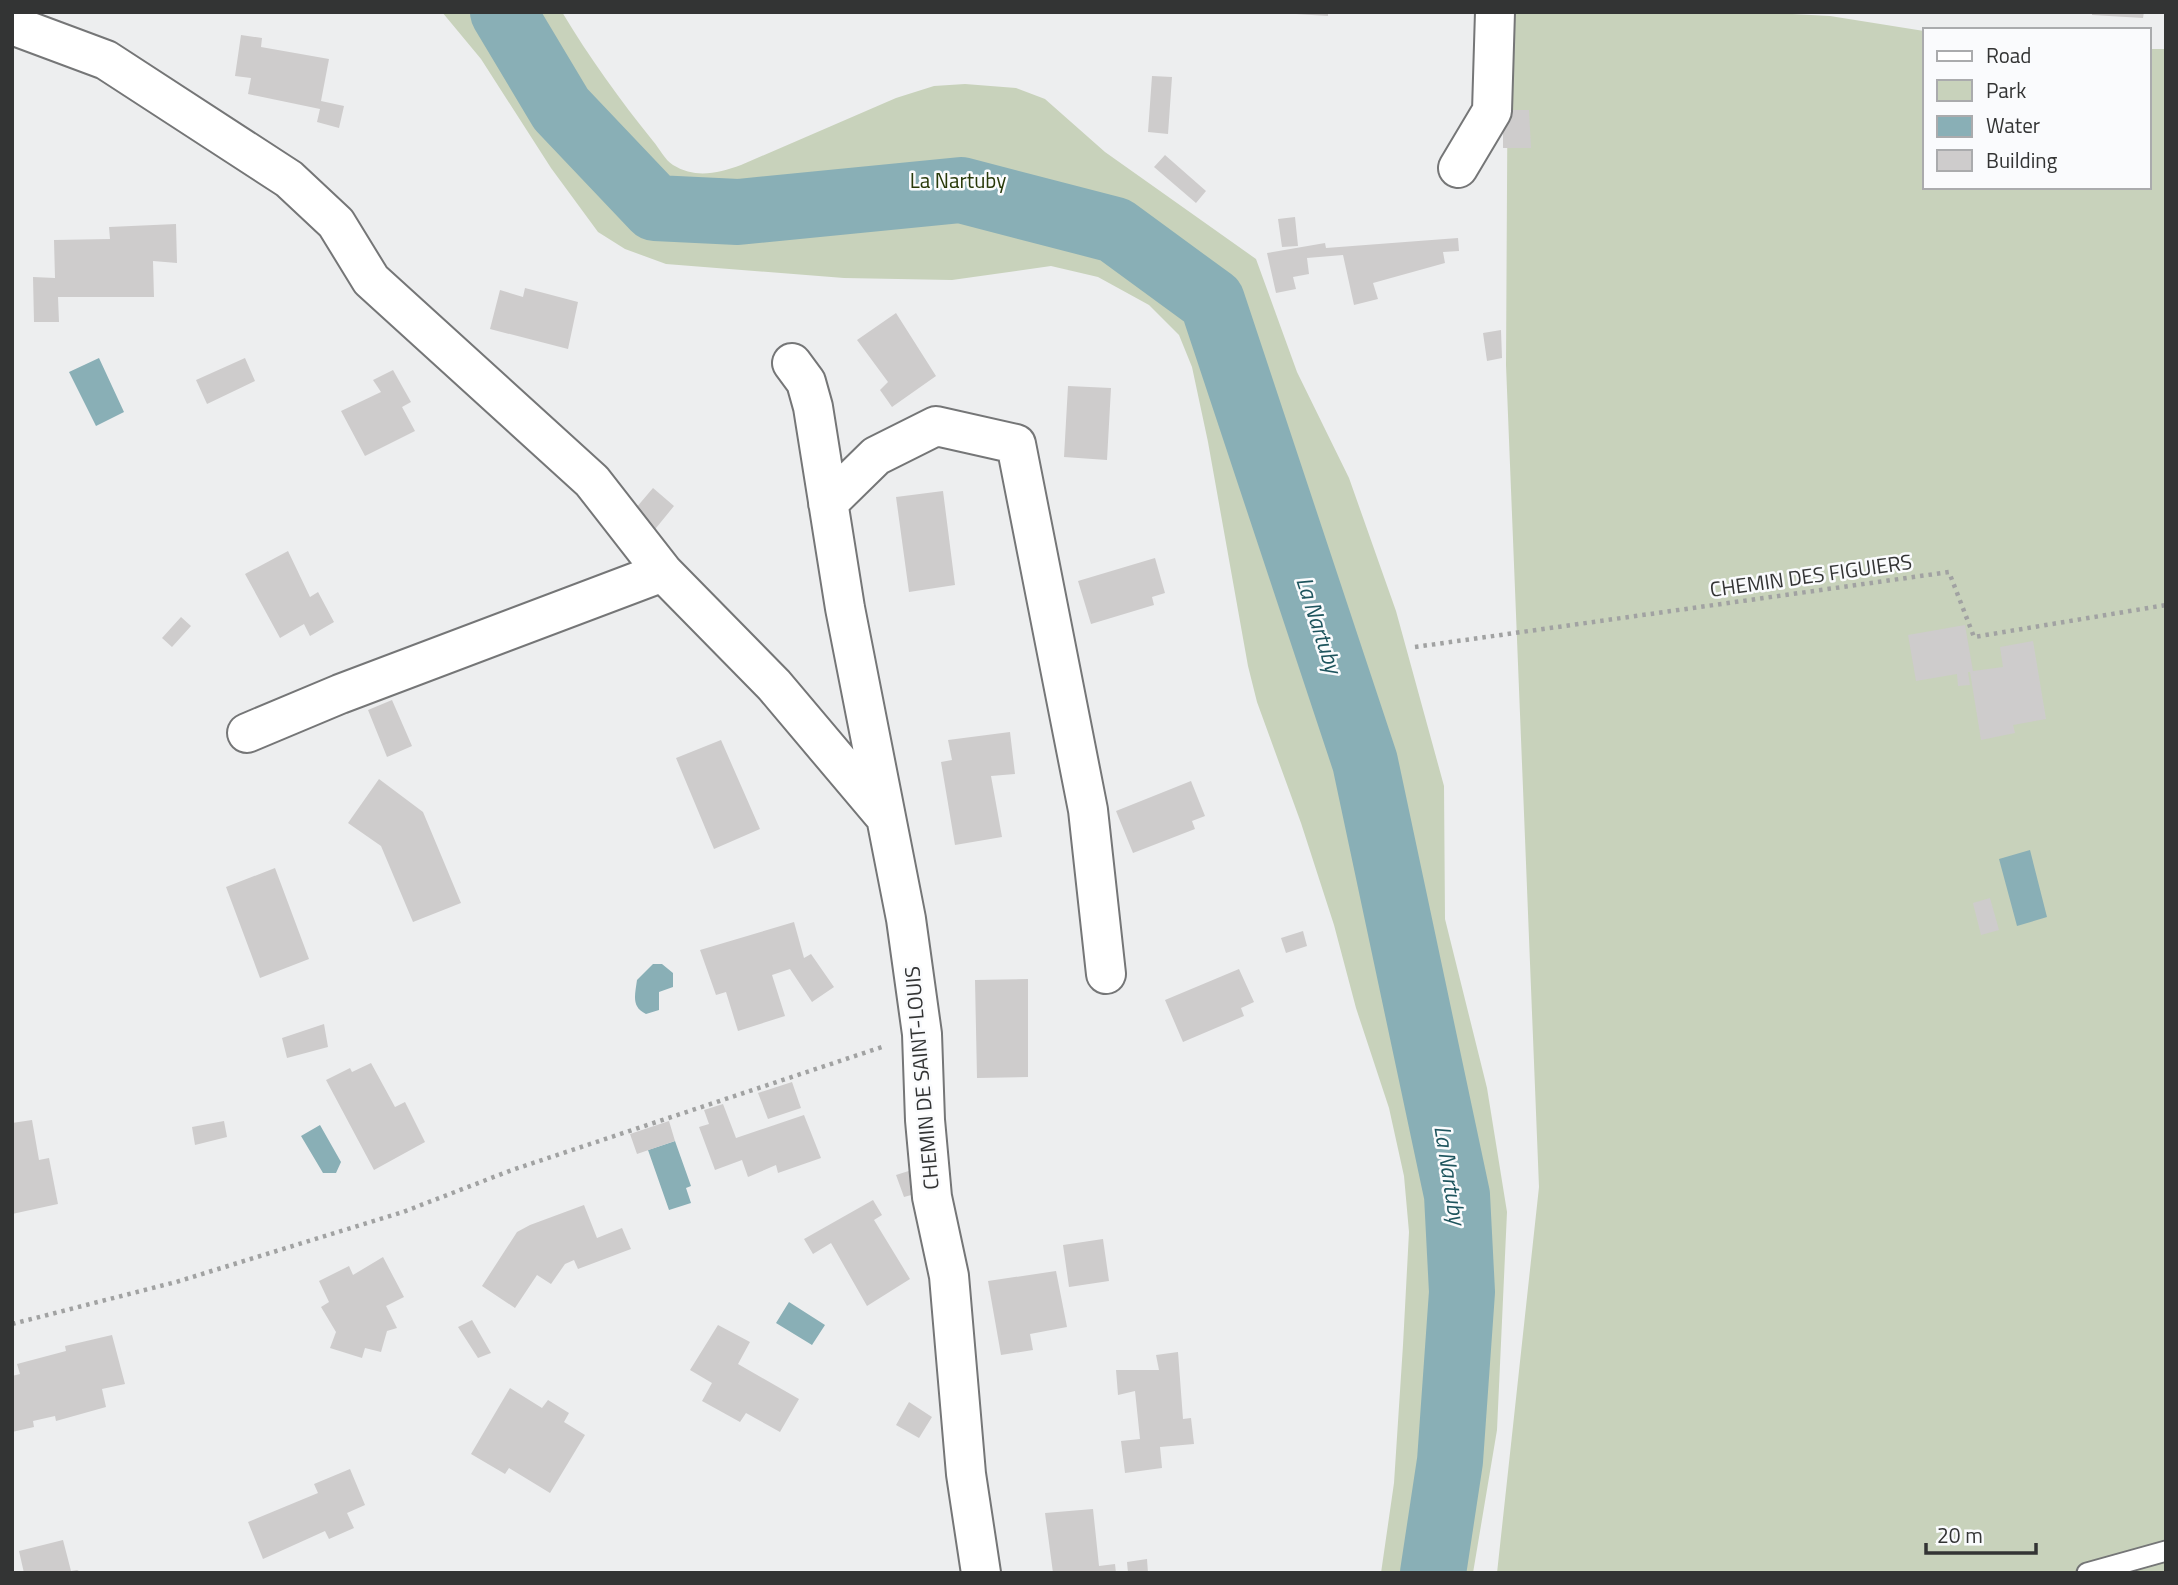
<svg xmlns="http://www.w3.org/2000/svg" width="2178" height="1585" viewBox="0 0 2178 1585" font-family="'Titillium Web',sans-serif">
	<rect width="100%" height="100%" fill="#edeeef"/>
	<path fill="#c8d2bb" d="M442,12H562C589,57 620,100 653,141C659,148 665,160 673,165C696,179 718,173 741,165L896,98L934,86L965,84L1016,88L1045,99L1105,152L1256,259L1297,372L1349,478L1396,611L1444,786L1445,919L1487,1088L1507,1212L1497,1430L1473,1573H1381L1394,1483L1403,1345L1409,1232L1404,1176L1389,1108L1356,1008L1334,925L1301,823L1257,702L1248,666L1208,442L1192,367L1179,335L1149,305L1098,277L1051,266L952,280L844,278L666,264L625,249L598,232L551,168L481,59Z
		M1508,12H1754L1830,16L1924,31V187H2148V49H2166V1573H1497L1539,1187L1506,365Z"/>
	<path fill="#89afb6" d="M99,358L124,412L96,426L69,372Z
		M2030,850L2047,917L2017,926L1999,859Z
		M653,964H662L673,973V987L659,992V1010L646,1014C631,1007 635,995 637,980Z
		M320,1125L341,1162L336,1173H323L301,1136Z
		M675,1141L691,1186L686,1188L691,1203L669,1210L648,1150Z
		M789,1302L825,1325L812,1345L776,1323Z"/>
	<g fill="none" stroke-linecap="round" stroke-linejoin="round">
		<path stroke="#89afb6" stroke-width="66" d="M503,12L561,109L655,208L738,212L961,190L1115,230L1212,301L1365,762L1457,1195L1462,1292L1450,1461L1433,1573"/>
	</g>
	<path fill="#cecccc" d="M1296,12H1328V16L1296,14Z
		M2092,12H2144L2143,18L2092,15Z
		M241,35L262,38L261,47L329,59L321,101L344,106L339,128L317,122L320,109L248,94L251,78L235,76Z
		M1152,76L1172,77L1168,134L1148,132Z
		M1507,110H1529L1531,148H1503V126H1508Z
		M1165,155L1206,191L1196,203L1154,167Z
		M1295,217L1298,246L1282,247L1278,219Z
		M176,224L177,263L153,261L154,297H58L59,322H34L33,277L55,278L54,240L110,239L109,227Z
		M1458,238L1459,251L1443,252L1445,263L1373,283L1378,299L1354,305L1343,255L1307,258L1309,274L1293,277L1296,289L1276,293L1267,253L1325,243L1326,248Z
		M525,288L578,302L568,349L490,329L500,290L523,297Z
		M896,313L936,376L892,407L880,390L888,382L857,340Z
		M1501,330L1502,358L1487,361L1483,333Z
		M245,358L255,381L207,404L196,380Z
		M393,370L411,402L402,407L415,431L365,456L341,411L381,392L373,380Z
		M1068,386L1111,388L1107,460L1064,457Z
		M653,488L674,506L652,533L630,515Z
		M943,491L955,585L909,592L896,497Z
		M288,551L310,597L318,592L334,622L310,636L304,624L280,638L245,574Z
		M1155,558L1165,593L1152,597L1154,605L1091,624L1078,581Z
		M181,617L191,626L172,647L162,638Z
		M1965,625L1973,671L2003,667L2000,647L2033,641L2046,719L2013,725L2015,733L1981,740L1970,672H1968L1970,685L1958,686L1957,674L1916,681L1908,635Z
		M392,700L412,746L387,757L368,710Z
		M1010,732L1015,774L991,776L1002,837L955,845L941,762L952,760L948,740Z
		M721,740L760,829L714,849L676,758Z
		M379,779L423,812L461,903L413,922L381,846L348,823Z
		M1191,781L1205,816L1192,821L1195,829L1133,853L1116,811Z
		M275,868L309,959L260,978L226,887Z
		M1990,898L1999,930L1981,935L1973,903Z
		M794,922L804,958L811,954L834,987L812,1002L790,969L772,975L785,1016L738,1031L726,992L716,995L700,950Z
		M1303,931L1307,946L1286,953L1281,938Z
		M1239,969L1254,1002L1241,1008L1244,1016L1183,1042L1165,1000Z
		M1028,979V1077L977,1078L975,980Z
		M324,1024L328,1047L287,1058L282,1038Z
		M371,1063L395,1107L405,1102L425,1142L374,1170L326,1080L350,1068L352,1072Z
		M792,1082L801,1108L768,1119L758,1093Z
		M723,1104L736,1138L804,1115L821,1158L778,1173L776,1165L748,1177L742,1160L715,1170L699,1127L709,1124L704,1110Z
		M32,1120L39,1160L49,1158L58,1204L12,1214V1123Z
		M224,1121L227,1137L195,1145L192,1127Z
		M669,1121L675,1141L637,1154L630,1134Z
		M915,1169L922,1192L904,1197L896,1175Z
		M873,1200L882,1215L874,1220L910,1279L867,1306L831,1243L813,1254L804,1239Z
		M584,1205L597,1238L622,1228L631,1249L578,1269L574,1260L565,1264L551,1284L537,1275L515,1308L482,1286L517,1232L530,1225Z
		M1103,1239L1109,1281L1069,1287L1063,1245Z
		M383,1257L404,1297L386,1306L397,1328L387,1331L381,1352L365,1348L362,1358L330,1348L336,1332L321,1307L329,1302L319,1281L349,1266L353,1275Z
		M1056,1271L1067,1327L1030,1334L1033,1350L1001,1355L988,1281Z
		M472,1320L491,1353L478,1358L458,1327Z
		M718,1325L750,1342L738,1364L799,1399L780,1432L746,1413L740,1422L702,1401L712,1383L690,1370Z
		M112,1335L125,1384L102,1389L106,1407L56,1421L55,1416L33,1421L34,1427L12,1432V1376L20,1374L17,1364L66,1351L65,1346Z
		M1178,1352L1183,1419L1191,1418L1194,1444L1160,1447L1162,1468L1125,1473L1121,1441L1140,1439L1135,1391L1118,1395L1116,1370H1159L1156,1355Z
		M510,1388L542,1408L548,1400L569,1413L564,1422L585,1435L550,1493L509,1468L505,1474L471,1454Z
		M909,1402L932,1417L919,1438L896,1425Z
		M350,1469L365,1505L347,1513L354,1528L329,1539L325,1531L263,1559L248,1522L318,1493L314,1484Z
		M1093,1509L1099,1566L1115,1564L1116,1573H1053L1045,1513Z
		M63,1540L71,1571L77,1570L83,1573H24L19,1551Z
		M1147,1559L1148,1573H1128L1127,1562Z"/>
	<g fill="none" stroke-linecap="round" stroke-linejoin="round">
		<g stroke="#757677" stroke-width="23">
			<path id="service" d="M2087,1573L2166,1551"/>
		</g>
		<g stroke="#757677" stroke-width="42">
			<path id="minor" d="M12,25L106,60L289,179L336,223L371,280L592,481L663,572
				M1458,168L1492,111L1495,12
				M792,363L806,382L813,407L845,608L906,919L922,1034L925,1120L932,1197L949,1276L966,1474L981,1573
				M828,503L876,456L936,426L1016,444L1088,810L1106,974
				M247,733L340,694L663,572L774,685L882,813"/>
		</g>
		<path stroke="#a1a2a2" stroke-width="4.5" stroke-dasharray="3.5 5" stroke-linecap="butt" d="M1415,647L1949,572L1974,637L2166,605
			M12,1324L176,1282L403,1212L512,1170L885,1046"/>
		<use href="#service" stroke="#fff" stroke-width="19"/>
		<use href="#minor" stroke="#fff" stroke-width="38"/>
	</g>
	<g text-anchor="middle" stroke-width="5" stroke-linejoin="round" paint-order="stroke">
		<g font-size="21" fill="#283909" stroke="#fafbfd">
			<text x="958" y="188">La Nartuby</text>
		</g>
		<g font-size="21" fill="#333434" stroke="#fafbfd">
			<text transform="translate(1811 576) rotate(-8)" y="7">CHEMIN DES FIGUIERS</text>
			<text transform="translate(922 1078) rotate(-95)" y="7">CHEMIN DE SAINT-LOUIS</text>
		</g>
		<g font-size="23" font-style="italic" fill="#1d545d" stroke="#fafbfd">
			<text transform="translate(1319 625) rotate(72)" y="8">La Nartuby</text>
			<text transform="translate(1450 1175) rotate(81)" y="8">La Nartuby</text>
		</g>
	</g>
	<rect width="2178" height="1585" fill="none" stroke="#333434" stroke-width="28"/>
	<rect x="1923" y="28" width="228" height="161" fill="#fafbfd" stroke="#aaabad" stroke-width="2"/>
	<rect x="1937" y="51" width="35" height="10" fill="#ffffff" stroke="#aaabad" stroke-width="2"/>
	<text x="1986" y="63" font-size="21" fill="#333434">Road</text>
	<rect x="1937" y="80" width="35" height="21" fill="#c8d2bb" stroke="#aaabad" stroke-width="2"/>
	<text x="1986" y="98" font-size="21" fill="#333434">Park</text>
	<rect x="1937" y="116" width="35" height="21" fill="#89afb6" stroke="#aaabad" stroke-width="2"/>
	<text x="1986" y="133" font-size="21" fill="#333434">Water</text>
	<rect x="1937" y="150" width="35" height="21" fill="#cecccc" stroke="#aaabad" stroke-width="2"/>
	<text x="1986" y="168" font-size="21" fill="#333434">Building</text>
	<path d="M1926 1543v10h110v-10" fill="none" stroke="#333434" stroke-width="3.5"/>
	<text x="1937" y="1543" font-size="21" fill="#333434" stroke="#fafbfd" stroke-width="5" paint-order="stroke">20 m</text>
</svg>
